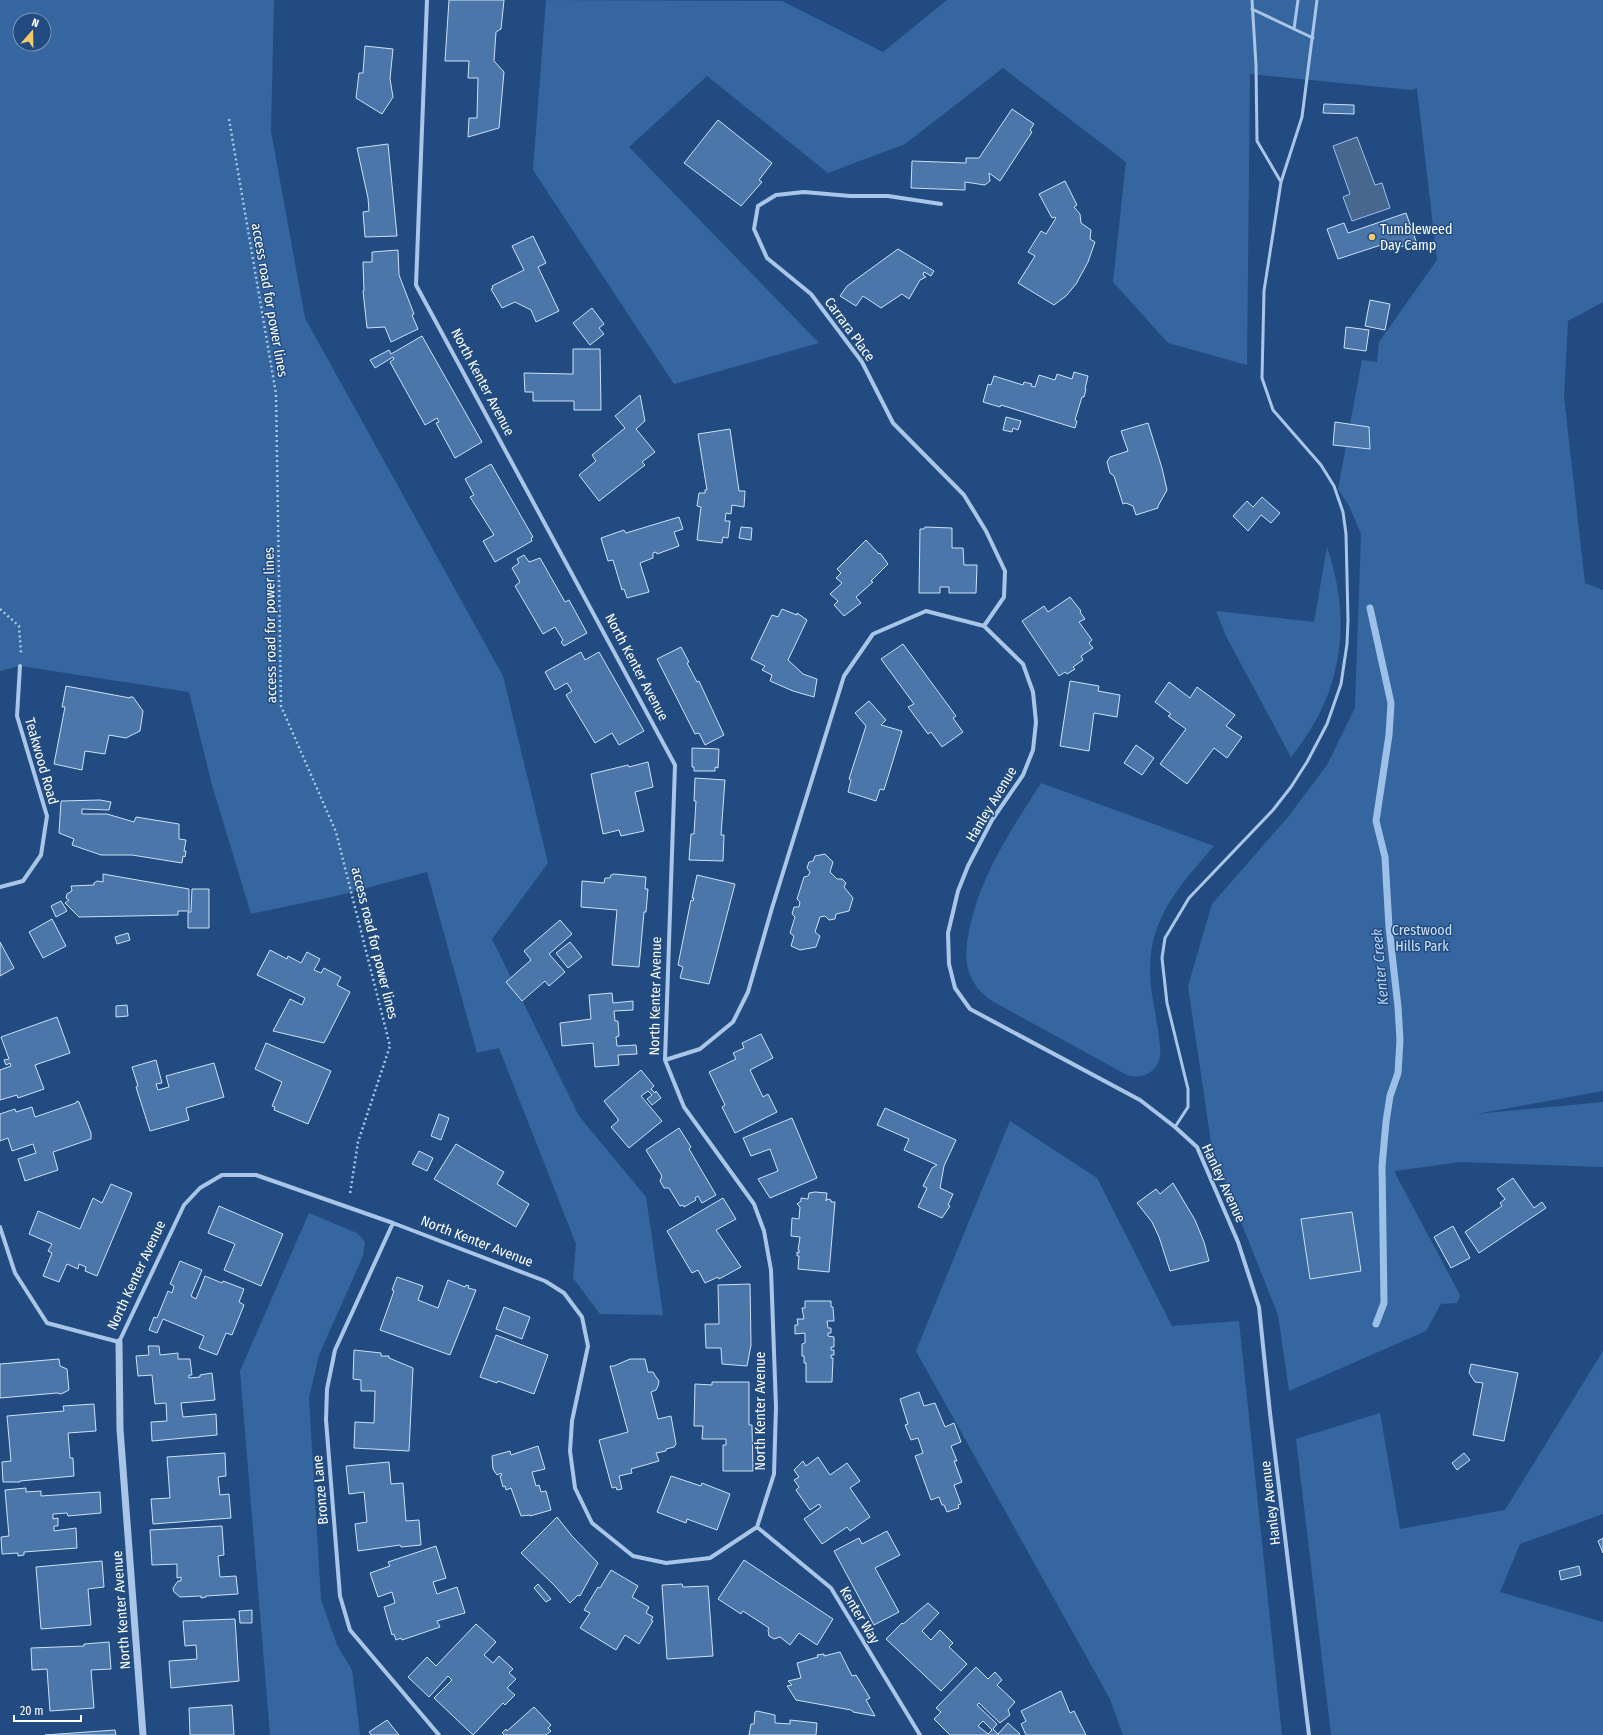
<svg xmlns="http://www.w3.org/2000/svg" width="1603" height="1735" viewBox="0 0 1603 1735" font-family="'Fira Sans Condensed',sans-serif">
	<rect width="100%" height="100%" fill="#224c81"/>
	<path fill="#36669f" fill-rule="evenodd" d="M0,0H274L271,131L305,318L503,676L548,863L492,939L579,1116L646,1197L663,1315L600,1314L573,1278L576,1244L499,1048L477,1053L427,872L336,896L251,914L212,785L189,692L20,666L0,671ZM20,20H44V44H20Z
		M546,0L782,1L883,52L947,0H1603V302L1568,321L1564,397L1585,583L1603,590V1091L1476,1114L1603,1102V1167L1460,1162L1395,1171V1173L1460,1295L1457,1303L1441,1304L1426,1331L1289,1391L1278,1315L1212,1149L1188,986L1212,904L1288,817L1327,765L1355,708L1361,534L1349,506L1338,489L1362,360L1377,362L1379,342L1437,260L1417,88L1411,90L1250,74L1247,365L1168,343L1113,282L1126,162L1003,68L905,144L828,173L707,76L629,147L819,343L674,384L533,170Z
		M1327,547C1353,623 1342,695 1291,757L1226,636L1216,611L1314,622Z
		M1041,783L1214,846C1173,893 1142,927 1152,994C1154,1008 1162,1046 1160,1057C1157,1072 1142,1080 1127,1075L992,1001C979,992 970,981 967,964C965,953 967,942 969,931C980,876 1011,830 1041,783Z
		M1010,1121L1097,1178L1172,1326L1239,1321L1282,1735H1123L1110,1699L916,1351Z
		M309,1213L357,1233L365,1242L363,1256L319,1355L309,1398L321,1600L337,1645L352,1670L360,1735H270L240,1371Z
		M1603,1351V1514L1520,1544L1500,1592L1603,1622V1735H1331L1296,1439L1380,1413L1400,1529L1505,1510Z"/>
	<path fill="#48678e" stroke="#9dc0e9" d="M1357,137L1375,185L1382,183L1390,208L1352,221L1343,197L1350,194L1333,146Z"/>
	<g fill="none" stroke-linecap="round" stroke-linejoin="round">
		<path stroke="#9dc0e9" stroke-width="7" d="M1370,608L1391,703L1389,735L1376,821L1385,857L1389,927L1398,1007L1400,1040L1398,1073L1390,1096L1386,1122L1382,1166L1384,1303L1376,1324"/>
	</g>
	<path fill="#4b76aa" stroke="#cde0f6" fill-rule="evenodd" d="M449,0H504L501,29L496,32L494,61L504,72L499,128L468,137L469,118H477L478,78H468L469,61H445Z
		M365,46L393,49L390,79L393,97L382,114L356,98L359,73H363Z
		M1324,104L1354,105V114L1323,113Z
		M1012,109L1034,124L1030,130L1032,132L1000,181L989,173L990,181L985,185L965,182V190L911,188L912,161L966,163V158H979Z
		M718,120L772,163L759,180L762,182L741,206L684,163Z
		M388,144L397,236L365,237L363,212L369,211L368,198L357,148Z
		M1065,181L1077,205L1074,207L1080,214L1081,223L1091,230L1090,239L1095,242L1088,262L1076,284L1066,296L1054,305L1018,283L1035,256L1028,252L1041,231L1046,234L1056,218L1055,217L1052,218L1039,194Z
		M1406,213L1416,241L1390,251L1387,243L1338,259L1327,229L1344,223L1348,233Z
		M533,236L546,263L538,267L559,311L536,322L531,310L515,302L502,308L491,289L493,288L492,286L524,270L512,246Z
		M898,249L934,271L931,276L924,272L923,275L926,277L920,280L909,299L902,294L881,308L863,296L856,306L840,296L847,286Z
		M398,250L399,275L414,314L412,315L418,329L391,342L385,327L367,328L363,291H364L363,262H372V252Z
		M1370,300L1390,304L1385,330L1365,326Z
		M592,308L604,324L599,328L604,334L590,345L573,323Z
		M1346,327L1369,330L1366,351L1344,348Z
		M422,336L482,442L455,458L436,423L439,422L437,418L425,425L390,362L394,359L393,357L375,368L370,360L389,350L391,354Z
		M573,349H600L601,410H574V401H533V392H525L524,373L573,374Z
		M1074,372L1088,376L1085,389H1086L1084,397H1082L1075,420L1077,421L1075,428L1001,405L1000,407L983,402L988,384L991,385L994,376L1023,385L1024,382L1032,384L1031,386L1035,387L1039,375L1055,380L1057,374L1072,379Z
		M640,395L645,421L636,429L655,452L642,462L645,465L599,501L579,475L596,461L592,455L625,428L615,416Z
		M1006,417L1021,421L1018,430L1013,428L1012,432L1003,430Z
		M1335,422L1369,427L1370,449L1333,445Z
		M1148,423L1162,468L1167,490L1158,506V508L1136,515L1133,506L1126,503L1123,504L1114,476L1110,473L1107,462L1110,457L1128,451L1121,431Z
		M730,429L739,491H745L744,507L732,505L731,514L726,513L725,521H730L728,538L723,537L722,543L697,540L701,507L697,506L699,493H705V490H707L698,434Z
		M491,464L533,537L531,538L532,541L495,562L483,541L494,535L470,497L474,495L465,479Z
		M1262,497L1280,513L1271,523L1261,515L1248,531L1233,516L1247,501L1253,507Z
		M679,517L683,529L674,532L679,546L657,554L656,552L653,553V558L640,563L649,592L627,598L624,589L622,590L613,560L608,561L601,538L624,530L626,533Z
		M741,527L752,528L751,540L739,538Z
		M925,527L952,528V548H963L964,565H977L976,593H949V587H940V593H919L920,529H924Z
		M866,540L879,554L880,553L888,564L871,581L873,582L856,597L861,603L844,616L834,605L838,601L830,594L842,583L836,578L841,573L837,569Z
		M524,555L529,562L540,558L565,602L569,600L587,633L564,646L561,642L563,640L555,627L543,634L515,586L520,582L512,568L519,563L517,559Z
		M1070,597L1081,611L1080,612L1085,619L1079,622L1092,640L1089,643L1093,648L1081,656L1083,660L1073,667L1075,669L1067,674L1065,672L1059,676L1022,621L1044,606L1048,612Z
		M782,609L797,615V613L807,620L788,660L803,674L817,679L814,697L793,691L770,681L772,675L762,670L765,666L751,659L772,615L778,617Z
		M903,644L956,716L953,718L963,732L942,747L931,732L928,734L908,707L914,704L881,659Z
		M681,647L689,662L687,663L697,682L699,681L724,735L705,745L699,733L695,734L657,659Z
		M581,652L585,660L599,652L644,731L619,745L612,733L595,743L566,695L572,691L567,683L555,690L545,672Z
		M1070,681L1099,686L1098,691L1120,695L1117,717L1094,713L1089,751L1060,746Z
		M1169,682L1190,698L1197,687L1235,715L1226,726L1242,737L1227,758L1214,748L1187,784L1160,764L1186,729L1168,716L1171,714L1155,702Z
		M66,686L130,698V697H133L143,711L140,731L126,738L109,735L105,754L85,751L82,770L54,764L65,707H62Z
		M869,701L886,720L881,725L902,731L884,790L880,789L876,801L848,792L851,780L849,779L866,726L855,713Z
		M1136,745L1154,758L1142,775L1124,763Z
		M692,748L719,749L718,768L715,767V771H694V767H692Z
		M648,762L653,787L635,792L644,831L621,836L619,830L603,834L591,774L628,765L629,767Z
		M695,778L725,780L721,835H724L723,861L689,860L691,834H694L696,801H694Z
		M100,800L111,802L109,810L82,809V814H107L134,822L136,817L179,824V839L186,840L184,851H186L185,857L183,856L182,863L132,855H101L72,845L74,839L59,833L61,801Z
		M825,854L833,862L830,872L837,879H842L846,883L844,887L853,898L849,911L836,914L835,919L829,920L825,916L820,917L815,932L820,936L816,947L800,950L791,946L794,936L790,933L795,917L792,914L794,907H799L800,902L797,899L804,877L808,876L810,872L807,868L809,862L813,861L815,856Z
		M103,874L189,889V911H178V915L79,917L65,903L69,900L66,898L67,894L72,891L71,886L94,885V883L97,881L103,882Z
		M614,874L646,877L645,889H648L646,912H644L639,967L612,965L617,910L581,907L582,881L604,883L605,878H610L611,875Z
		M697,875L735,884L709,984L680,978L683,967L678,965L691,900L693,901L694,898H692Z
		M192,889H209V928H188V912H191Z
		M61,901L67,911L56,917L51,906Z
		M52,919L66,946L43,958L29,932Z
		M560,920L572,934L549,954L565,972L549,986L545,981L522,1001L506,982L531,960L524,951Z
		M128,933L130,940L117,944L115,937Z
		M0,942L14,968L0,976Z
		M570,942L582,957L568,968L556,953Z
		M270,950L287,959L288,956L301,963L307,952L320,959L314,970L321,973L324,968L341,977L337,985L350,992L324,1043L273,1031L290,999L302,1005L305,998L257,975Z
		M612,993L613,1003L633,1001V1010L614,1011L615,1021H618L619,1036L616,1037L617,1046L636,1045L637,1054L618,1055L619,1065L595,1067L593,1043L562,1046L560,1023L591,1019L589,995Z
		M127,1005L128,1016L116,1017V1006Z
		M57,1017L70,1053L35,1065L44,1089L18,1098L17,1095L0,1100V1070L11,1066L10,1063L6,1065L4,1060L9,1059L1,1037Z
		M761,1034L773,1058L750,1070L763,1097L768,1094L777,1112L735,1133L722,1107L725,1105L709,1072L736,1059L733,1053L744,1048L742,1043Z
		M266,1043L331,1071L308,1124L274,1110L275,1107L272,1106L282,1082L255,1069Z
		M156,1060L162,1083L156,1084L158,1090L169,1087L166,1076L214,1063L224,1097L186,1108L189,1120L150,1131L136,1087L138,1086L132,1067Z
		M641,1070L654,1086L651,1089L655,1093L656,1091L661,1098L652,1105L647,1099L652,1095L648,1091L641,1096L662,1121L629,1148L611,1127L618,1121V1119L604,1101Z
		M77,1101L79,1102L91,1133V1139L53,1152L58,1170L25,1181L18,1159L36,1153L33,1144L12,1151L8,1138L0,1141V1114L15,1109L16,1112L32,1107L35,1117L76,1103Z
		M885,1108L956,1140L944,1166L940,1188L953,1194L948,1205L950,1206L942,1218L918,1207L927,1188L923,1186L932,1168L937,1165L904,1150L909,1139L877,1125Z
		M439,1114L449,1118L441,1140L431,1136Z
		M792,1118L817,1178L770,1198L758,1179L778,1171L770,1149L751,1156L743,1138Z
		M679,1128L691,1147L689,1149L716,1195L702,1203L698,1196L695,1198L696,1200L684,1207L683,1205L680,1206L669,1188H664L660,1181L662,1176L646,1150Z
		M456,1144L504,1172L497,1184L529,1204L516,1227L434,1179Z
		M419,1151L433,1158L427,1171L412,1164Z
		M1513,1178L1534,1208L1542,1202L1546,1208L1479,1253L1465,1232L1502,1206L1500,1203L1505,1199L1497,1189Z
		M1173,1183L1195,1220L1204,1242L1209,1261L1170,1271L1159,1237L1152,1222L1137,1203L1156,1189L1160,1194Z
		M111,1184L132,1193L97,1276L85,1271L86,1267L79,1264L78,1269L67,1264L59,1282L43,1276L52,1253L48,1251L52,1244L29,1234L38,1211L80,1229L93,1198L102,1203Z
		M815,1192L827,1193L826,1201L827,1199L831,1200V1202H835L829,1272L798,1269L799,1256H797V1252L799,1253V1250H798L800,1237L791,1236L792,1218L799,1219L800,1207L797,1204L801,1201V1198L808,1199L809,1193Z
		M723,1198L736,1219L716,1230L741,1267L719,1279L718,1277L705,1283L698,1270L692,1273L667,1231Z
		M219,1206L283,1234L261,1286L224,1270L235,1244L208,1233Z
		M1352,1212L1361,1271L1310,1279L1301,1219Z
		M1453,1226L1470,1258L1451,1268L1434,1237Z
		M180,1261L202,1270L191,1296L196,1299L205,1276L222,1283L223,1281L244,1289L239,1302L244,1305L232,1335L226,1333L217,1355L199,1348L204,1336L163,1319L157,1333L149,1330L154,1317L157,1318L168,1291L172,1293L174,1286L170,1284Z
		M397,1277L423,1286L418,1300L438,1308L448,1280L465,1287L466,1285L469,1286L468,1288L476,1290L450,1355L380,1330L394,1291L392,1290Z
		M750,1284L751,1345L747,1366L722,1364L721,1348H706L705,1324H719L718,1285Z
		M805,1301H831V1307H833L834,1321H827L828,1328H831V1333H828V1336L834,1337V1347H831V1350H834V1355H831V1358H833L832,1382H806V1363H804V1356H802V1344L805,1343V1333L795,1334V1325H798L797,1319H804L802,1308H805Z
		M504,1307L530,1317L522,1339L496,1329Z
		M496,1335L548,1355L534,1394L498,1381L497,1383L480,1377Z
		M148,1346H159L160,1355L178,1353V1359H190L192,1375H189V1378L200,1377V1375L212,1373L215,1400L181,1403L183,1417L216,1414L217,1435L152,1441L151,1422L167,1421L166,1403L155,1404L152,1375L138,1376L136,1356L149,1355Z
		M354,1350L381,1353V1356H389V1358L413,1368L409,1451L354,1448L355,1422L374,1423L375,1391H361V1380L353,1379Z
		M59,1359L60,1366L67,1369L69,1390L61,1394L57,1393L0,1398V1364Z
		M630,1359H645L648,1372H653L656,1377L659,1381L658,1386L656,1390L651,1392L658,1419L671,1416L676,1444L674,1447L666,1449V1451L656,1453L659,1461L631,1469L632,1473L619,1476L622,1489L617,1490L616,1487L612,1488L599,1440L628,1432L610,1366H614Z
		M1471,1364L1518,1373L1504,1441L1473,1435L1483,1383L1475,1382L1469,1373Z
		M712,1382H749V1425H752L753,1471H723V1445H726V1439H702L703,1426H694L695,1384L712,1385Z
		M919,1392L924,1406L935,1403L945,1427L954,1423L961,1442L951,1446L957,1461H954L962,1482L954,1485L961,1504L958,1505L959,1508L947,1512L944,1505H942L939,1497L931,1500L915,1456L923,1453L918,1438L911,1440L905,1425L908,1424L900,1399Z
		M94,1404L96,1431L68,1433L70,1458H73L74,1476L20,1481V1482H3L2,1462L11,1461L7,1416L64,1411L63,1406Z
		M538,1446L545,1469L532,1472L536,1486L539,1485L541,1492L546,1491L551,1510L530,1516V1515L521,1516L511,1488L506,1490L505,1486L503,1487L500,1476L502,1475L501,1473L497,1475L493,1469L492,1456L510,1451L511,1455Z
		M225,1453L226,1476L218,1477L220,1495L229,1494L231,1518L153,1524L151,1499L170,1498L167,1457Z
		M1464,1453L1470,1460L1457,1470L1452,1463Z
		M818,1457L830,1475L847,1463L860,1481L850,1488L870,1517L850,1531L847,1527L822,1544L804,1519L821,1507L819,1504L810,1510L796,1490L799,1487L794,1480L799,1477L794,1470L803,1461L806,1466Z
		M389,1462L391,1484L403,1483L406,1521L419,1520L421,1545L401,1547L400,1545L358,1551L355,1524L367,1522L364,1492L349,1494L346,1466Z
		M671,1476L701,1486L702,1483L730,1494L717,1530L687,1519L686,1523L657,1512Z
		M26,1488V1492L41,1491V1496L100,1492L101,1513L68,1516L67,1513L53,1514V1519L58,1518V1526H54V1531L76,1528L77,1548L24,1552V1555L18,1556V1553L2,1554L1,1537L9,1536L5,1490Z
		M557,1517L572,1536L598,1563L580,1596L578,1595L570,1603L555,1586L521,1553Z
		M222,1526L224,1555L218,1556L220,1577L236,1576L238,1594L206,1596V1597L201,1598V1596L180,1597L174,1592L173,1588L178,1581H181V1577L177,1578V1564L152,1565L150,1530Z
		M887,1531L900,1555L875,1568L899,1612L874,1625L834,1551L859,1538L862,1544Z
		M1603,1538V1553L1598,1541Z
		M436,1546L446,1578L433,1582L437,1594L457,1587L465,1613L437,1621L440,1627L402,1640L401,1638L396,1640L394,1634L392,1635L384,1607L395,1603L392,1592L378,1597L370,1573L390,1566L388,1562Z
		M744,1560L833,1619L817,1645L799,1633L790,1645L780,1637L774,1639L769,1636L768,1630L769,1628L743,1611L741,1614L718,1599Z
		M102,1561L104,1587L88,1589L91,1625L41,1629L36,1567Z
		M1579,1566L1581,1575L1561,1580L1559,1571Z
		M611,1570L638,1586L632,1597L649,1607L646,1613L653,1617L651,1620L653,1621L639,1644L625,1635L616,1650L580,1628L590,1613L584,1610L598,1587L600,1588Z
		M538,1584L551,1599L546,1602L534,1588Z
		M682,1584L683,1587L708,1586L713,1656L667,1659L662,1585Z
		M928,1603L939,1613L922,1631L931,1640L940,1630L953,1643L949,1647L967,1664L941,1691L886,1639L902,1623L903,1624Z
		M252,1610V1623H240L239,1611Z
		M235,1619L239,1681L171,1688L169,1661L197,1659L196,1645L185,1646L183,1621Z
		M476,1624L496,1642L484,1655L493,1663L499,1656L513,1669L509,1673L516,1679L507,1688L515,1695L505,1705L503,1703L473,1735L434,1698L452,1680L448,1676L429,1697L408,1677L427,1657L436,1666Z
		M109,1642L111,1669L91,1670L94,1708L50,1711L47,1669L32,1670L31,1648L84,1646V1644Z
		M840,1652L852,1676L856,1675L870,1698L866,1700L875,1716L853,1712L851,1710L796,1700L787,1686L792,1685L788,1681L801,1678L797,1663L818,1657L817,1655L824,1654V1656Z
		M976,1667L988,1679L995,1672L1002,1680L997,1685L1015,1702L1008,1710L1010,1715L1000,1723L979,1703L977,1705L997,1724L993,1729L998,1734L1008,1723L1020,1734L1019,1735H950L934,1719L941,1712L936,1708ZM983,1721L992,1730L988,1734L978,1726Z
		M1061,1691L1070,1713L1074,1711L1086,1735H1026L1021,1724L1026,1721L1021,1711Z
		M232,1705L234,1735H190L189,1708Z
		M534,1707L551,1725L548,1728L551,1731L546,1735H504L502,1733L506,1729L507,1731Z
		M757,1711L775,1715V1723L790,1724V1720L817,1723L816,1735H749L751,1724H754L755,1712Z
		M387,1720L399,1735H371L369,1732Z
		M115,1730L116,1735H45Z"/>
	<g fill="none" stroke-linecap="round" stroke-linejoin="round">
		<path stroke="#a9c6e8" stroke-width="2.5" stroke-dasharray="2 3" stroke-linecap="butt" d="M229,119L276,394L281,706L336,832L390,1046L358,1142L350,1194
			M0,609L19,626L21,653"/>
		<path stroke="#a9c6e8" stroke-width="3" d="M1252,9L1313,38
			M1294,29L1298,0
			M1281,182L1302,117L1317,0
			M1175,1127L1188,1107V1089L1167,1003L1162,958L1165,938L1189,898L1273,810L1291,787L1307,762L1327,724L1341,684L1347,644L1348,620L1346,534L1343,512L1334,486L1321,465L1273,410L1262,378L1264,291L1281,182L1257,141L1256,65L1252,0"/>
		<path stroke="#a9c6e8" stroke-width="4" d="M941,204L888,196H850L804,192L776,195L758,206L754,229L767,258L811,294L862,362L893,423L964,495L986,531L1005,571L1004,597L984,626
			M0,887L23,881L41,855L47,816L17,716L20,666
			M665,1060L700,1049L733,1022L748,992L772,908L844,676L873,634L926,611L984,626L1023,664L1033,692L1036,722L1033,750L1023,775L992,820L968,866L958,891L948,933L949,964L955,988L970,1009L1140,1100L1175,1127L1197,1147L1238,1242L1259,1307L1270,1413L1309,1735
			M393,1223L335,1350L327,1389L326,1420L340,1596L350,1630L439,1735
			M0,1227L15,1273L47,1323L119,1342L184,1205L200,1188L222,1175H256L393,1223L545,1281L564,1293L582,1317L588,1346L572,1421L570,1451L575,1488L592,1523L633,1556L666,1563L710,1558L757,1527L774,1474L776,1407L771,1270L764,1231L754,1204L684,1107L665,1060L675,765L416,285L427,0
			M757,1527L831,1588L920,1735"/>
		<path stroke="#a9c6e8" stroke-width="7" d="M119,1342L120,1429L143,1735"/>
	</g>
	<circle fill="#f3cb6b" stroke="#224c81" stroke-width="1.5" cx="1372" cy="237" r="4"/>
	<g text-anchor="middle" stroke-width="3" stroke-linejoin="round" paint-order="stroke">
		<g font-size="14" fill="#fff" stroke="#224c81" text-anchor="start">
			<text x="1380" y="234">Tumbleweed<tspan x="1380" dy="16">Day Camp</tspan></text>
		</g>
		<g font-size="14" fill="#fff" stroke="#224c81">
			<text transform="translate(270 300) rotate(80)" y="5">access road for power lines</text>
			<text transform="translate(850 329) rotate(54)" y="5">Carrara Place</text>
			<text transform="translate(483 382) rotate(62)" y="5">North Kenter Avenue</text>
			<text transform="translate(270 625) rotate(-91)" y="5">access road for power lines</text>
			<text transform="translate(637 667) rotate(62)" y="5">North Kenter Avenue</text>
			<text transform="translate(42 761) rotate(74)" y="5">Teakwood Road</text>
			<text transform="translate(991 804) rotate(-59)" y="5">Hanley Avenue</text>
			<text transform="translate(375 943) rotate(76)" y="5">access road for power lines</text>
			<text transform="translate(655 996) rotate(-89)" y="5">North Kenter Avenue</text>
			<text transform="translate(1224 1183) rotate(65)" y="5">Hanley Avenue</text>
			<text transform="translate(477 1241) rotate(21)" y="5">North Kenter Avenue</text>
			<text transform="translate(136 1275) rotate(-65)" y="5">North Kenter Avenue</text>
			<text transform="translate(760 1411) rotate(-90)" y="5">North Kenter Avenue</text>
			<text transform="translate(320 1490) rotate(-95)" y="5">Bronze Lane</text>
			<text transform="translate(1270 1503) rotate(-97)" y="5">Hanley Avenue</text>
			<text transform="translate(121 1610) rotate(-94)" y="5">North Kenter Avenue</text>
			<text transform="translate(860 1615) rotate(59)" y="5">Kenter Way</text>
		</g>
		<g font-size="14" fill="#cde0f6" stroke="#224c81">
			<text x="1422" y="935">Crestwood<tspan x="1422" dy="16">Hills Park</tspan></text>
		</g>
		<g font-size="15" font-style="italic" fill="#b4d0ef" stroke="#224c81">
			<text transform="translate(1380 967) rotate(-95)" y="5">Kenter Creek</text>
		</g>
	</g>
	<g transform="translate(32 32) rotate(20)"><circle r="19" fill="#224c81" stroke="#7a94b3"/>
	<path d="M0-3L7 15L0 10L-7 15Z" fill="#f3cb6b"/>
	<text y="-6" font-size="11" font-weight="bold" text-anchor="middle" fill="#ffffff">N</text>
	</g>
	<path d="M14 1715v6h67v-6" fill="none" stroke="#ffffff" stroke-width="2"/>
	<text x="20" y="1715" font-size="12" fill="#ffffff" stroke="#224c81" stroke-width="3" paint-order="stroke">20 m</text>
</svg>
